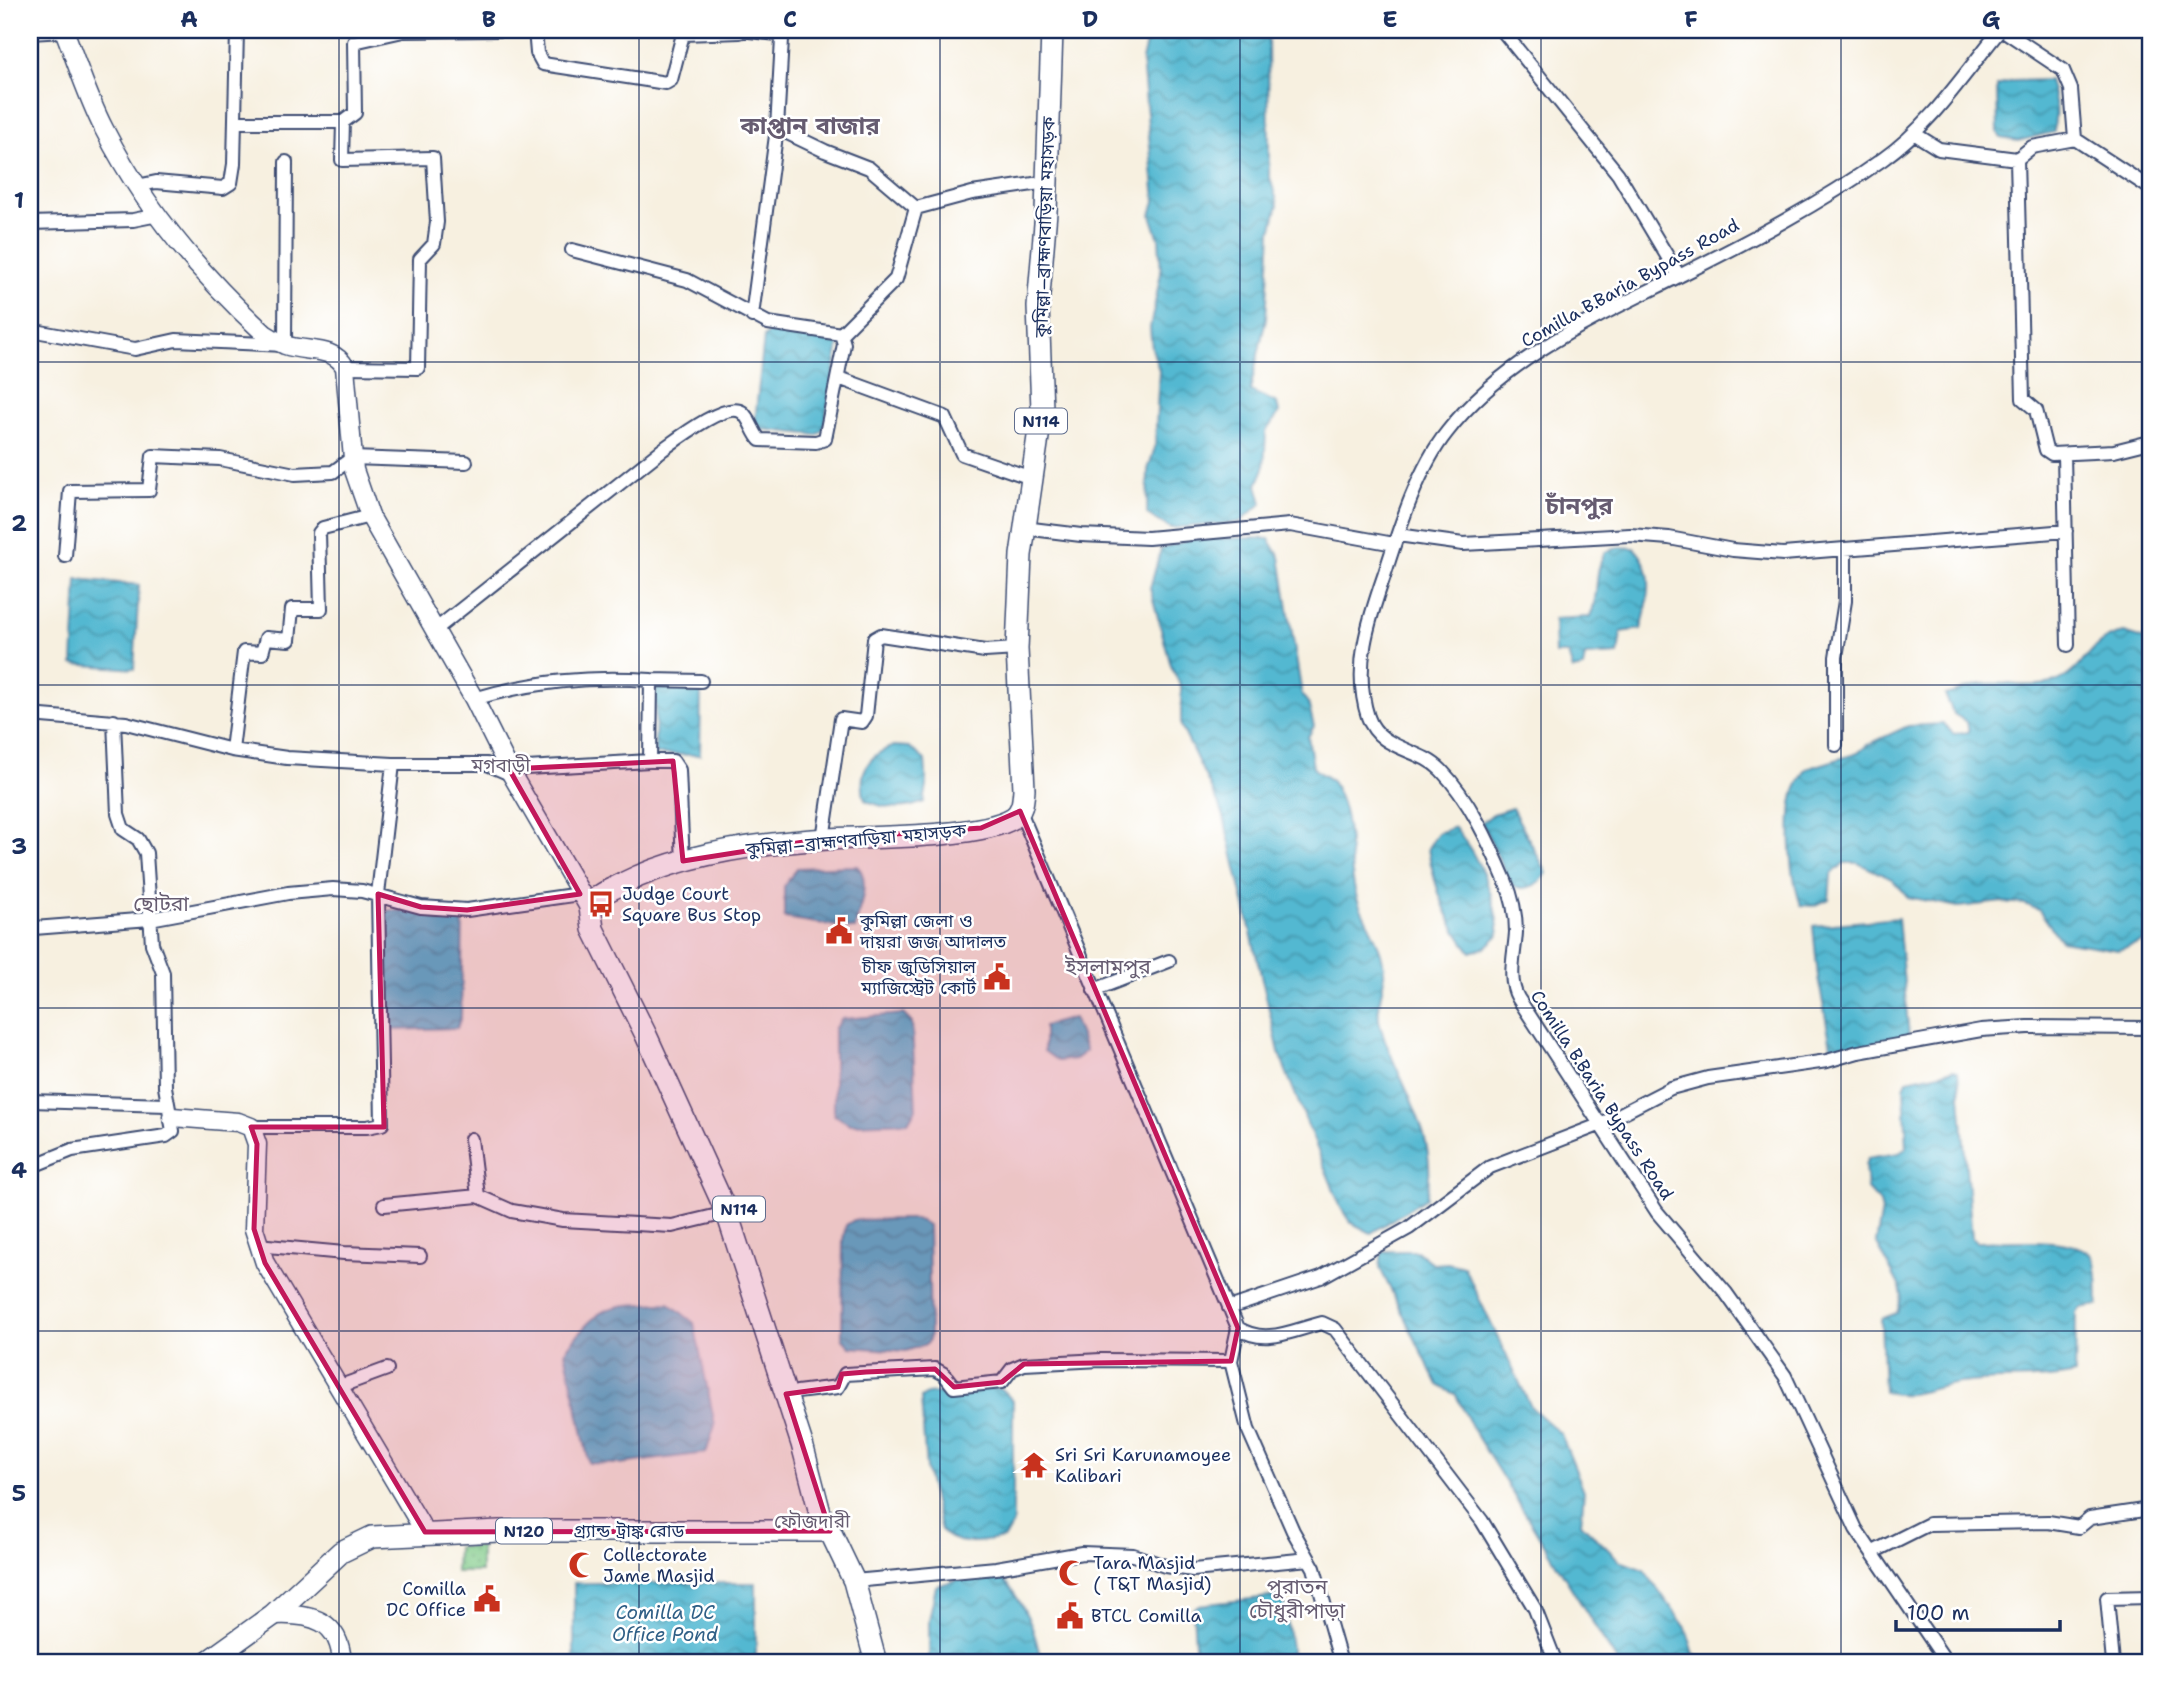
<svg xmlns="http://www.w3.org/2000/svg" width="2180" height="1693" viewBox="0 0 2180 1693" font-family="'Shantell Sans','Noto Sans Bengali',sans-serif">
	<defs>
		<pattern id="grass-dots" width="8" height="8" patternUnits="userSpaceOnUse" patternTransform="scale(1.75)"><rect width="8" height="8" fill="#80ca88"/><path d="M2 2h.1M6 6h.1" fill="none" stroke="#68a472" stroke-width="1.8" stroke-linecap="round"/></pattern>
		<pattern id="water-waves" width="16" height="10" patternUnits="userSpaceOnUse" patternTransform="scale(1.75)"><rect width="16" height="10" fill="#53b8d1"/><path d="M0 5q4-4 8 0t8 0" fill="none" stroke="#4496ad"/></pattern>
	</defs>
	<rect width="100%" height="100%" fill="#fff"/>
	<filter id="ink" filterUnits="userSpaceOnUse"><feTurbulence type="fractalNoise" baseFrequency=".0143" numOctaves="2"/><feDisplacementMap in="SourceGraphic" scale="14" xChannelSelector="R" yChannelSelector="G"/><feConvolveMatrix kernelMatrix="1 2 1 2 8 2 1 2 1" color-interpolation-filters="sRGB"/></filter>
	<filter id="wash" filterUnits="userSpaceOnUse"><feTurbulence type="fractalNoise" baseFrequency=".00686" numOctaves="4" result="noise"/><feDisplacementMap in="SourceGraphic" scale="28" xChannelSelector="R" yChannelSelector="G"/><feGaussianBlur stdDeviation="1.57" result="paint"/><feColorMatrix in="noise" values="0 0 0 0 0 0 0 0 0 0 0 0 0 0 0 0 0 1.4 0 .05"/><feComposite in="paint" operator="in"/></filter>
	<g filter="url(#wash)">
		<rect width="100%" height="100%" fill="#f7f0e0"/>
		<path fill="url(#grass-dots)" stroke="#4e7c73" stroke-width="2" d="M457,1547H481V1572H456Z"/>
		<path fill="url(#water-waves)" stroke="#377498" stroke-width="2" d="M1149,30H1268L1269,175L1278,204L1271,232L1266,318L1250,391L1277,403L1279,413L1266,431L1264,468L1257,485L1262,503L1240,522L1170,528L1147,514L1148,470L1155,447L1159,370L1152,348L1150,328L1161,273L1159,239L1151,215L1155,201L1142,60Z
			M2049,80L2056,106L2054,132L2018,141L2001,138L1998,133L1997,86L2013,81Z
			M772,330L832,338L839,344L823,430L817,435L760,429L755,421L764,337Z
			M1255,538L1269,539L1280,557L1302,695L1308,703L1314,726L1308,737L1313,767C1318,775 1328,775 1333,783C1355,821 1345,859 1357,898C1364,920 1379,938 1383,962C1388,984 1374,1003 1380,1025C1396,1082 1442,1135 1426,1198L1371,1233L1350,1222L1341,1208L1280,1056L1223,813L1181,726V687L1171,666L1150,588L1161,549L1192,539Z
			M1620,547L1634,548C1657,571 1649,600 1641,629L1621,632L1618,654L1585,656L1583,668L1573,670L1568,654H1555L1554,619L1590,617C1601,591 1592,576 1605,552Z
			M77,579L139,585L134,669L73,664Z
			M2124,633L2150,641V939L2118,950L2061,941L2039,910L2025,904L2002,902L1958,907L1908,897L1892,879L1858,863H1844L1831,875L1829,899L1814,906L1801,905C1791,879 1787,822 1794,794C1796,786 1802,777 1806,769L1858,753L1867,745L1908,726L1943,724L1954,734L1969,732L1967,722L1954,714L1945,695C1957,692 1970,686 1982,684C2009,681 2040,692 2064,678C2090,662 2090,639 2124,633Z
			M656,685L701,686L700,755L655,754Z
			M894,746L909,747L925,760L927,786L924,802C904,810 884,809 865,800C857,772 868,755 894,746Z
			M1512,808L1547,873C1540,885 1523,893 1511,884L1482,823L1493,814Z
			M1455,827C1480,859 1495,894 1499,935L1486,947L1471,952C1447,923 1434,885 1428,848L1438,833Z
			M857,866C872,879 858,911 855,929L784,918V886L797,868Z
			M388,910L463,915L461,1016L457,1028L387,1030L384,914Z
			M1898,918L1909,1037L1832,1051L1818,977L1813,926Z
			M903,1014L912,1023L916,1109L908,1122L850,1124L834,1115V1029L842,1019Z
			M1073,1018L1086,1051L1075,1059L1058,1061L1044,1051V1026Z
			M1954,1070L1958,1072L1972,1238L1977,1242C2000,1242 2085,1234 2094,1260C2099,1273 2097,1291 2098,1305L2080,1308L2076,1313L2075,1374C2036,1383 1994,1377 1954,1384C1927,1388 1916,1399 1884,1392L1881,1319L1897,1313L1902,1295L1900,1287L1876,1242L1882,1211L1880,1203L1867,1189L1865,1165L1868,1158L1899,1153L1907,1148L1904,1087L1907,1080Z
			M906,1219H916L928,1225L930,1337L927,1344L906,1351L850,1347L842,1338V1331L843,1240L846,1225L854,1220Z
			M1382,1251H1417L1433,1264L1448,1263L1464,1267L1531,1407L1561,1434L1584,1491L1581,1523L1620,1561L1644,1570L1686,1628L1694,1654L1714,1663H1618L1475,1433L1456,1395L1438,1385L1380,1268Z
			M669,1303L694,1323L715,1425L706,1453L619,1464L589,1463L565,1351C604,1300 608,1306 669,1303Z
			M993,1388L1001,1389L1013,1401V1524L1005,1538C984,1541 955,1549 941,1530L926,1469L921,1398L927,1394Z
			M1002,1577C1024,1604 1036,1629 1041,1663H929V1620L936,1586L963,1578Z
			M574,1583H756V1663H574Z
			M1278,1596L1285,1605L1293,1663H1196L1193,1609L1199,1605Z"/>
	</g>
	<g filter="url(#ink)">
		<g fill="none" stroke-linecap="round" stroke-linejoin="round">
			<g stroke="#3c4c72" stroke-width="16">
				<path id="street" d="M535,30L537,53L543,64L666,83L671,80L683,34L740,32
					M739,30L777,34L782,39L777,128L825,151L869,168L916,208L972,193L1047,182
					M1502,30L1618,174L1679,276
					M2003,30L2063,70L2071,89L2075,139L2150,188
					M30,33L64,31
					M235,122H343
					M1915,134L1939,149L2017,159L2023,399L2036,410L2046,450L2052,454L2114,451L2150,442
					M2017,159L2032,147L2075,139
					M137,186L156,182L223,188L231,183L234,164L237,30
					M30,223L133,220L158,215
					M572,250L687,280L768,323L841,334
					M752,316L777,128
					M30,330L135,349L176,340L285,345L286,162
					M841,334L896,279L916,208
					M345,367L418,368L420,259L434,244L437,222L433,158L342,160L343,122L355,113L354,42L403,31L500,30
					M839,378L945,417L962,454L1034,479
					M2064,454L2068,645
					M1024,528L1081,535L1148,538L1290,525L1394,544
					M1398,535L1463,544L1630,535L1669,538L1733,550L1783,554L2066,531
					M65,556L70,491L149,490L153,456L220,459L295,474L333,472L352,458L466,462
					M435,630L662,450C676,440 726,401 742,412C750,418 753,433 760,440L816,442L825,439L844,344L841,334
					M474,699C534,681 589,676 651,680
					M30,715L126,723L232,750L287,758L393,764H487L512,775
					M1836,745V657L1845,601V549
					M232,750L244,652L262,653L266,638L289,640L292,609H321L319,533L323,528L370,516
					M509,769L650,761
					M1020,811L1238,1328C1265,1346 1293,1330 1322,1323L1335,1329L1482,1521L1535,1609L1556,1663
					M823,839L841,719L862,722L866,716L874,639L881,635L985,651L1017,649
					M683,863L679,770L673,761H650L651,680L701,681
					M30,933L34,928L150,919L288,893L333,889L362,891L421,907L467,910L580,894
					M1094,990L1169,961
					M30,1101L167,1105
					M251,1127H367L382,1124L378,894L393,764
					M471,1139L478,1196L512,1211L563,1220L672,1226L739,1210
					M30,1167L72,1150L166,1136L173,1131L165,1087L163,973L152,944L146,853L138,839L123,829L118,814L114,721
					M384,1205L478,1196
					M257,1245L344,1253L420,1256
					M1229,1308L1321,1277L1409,1228L1490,1167L1599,1125L1671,1088L1708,1078L1827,1061L1858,1052L1981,1030L2028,1027L2150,1028
					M1238,1328L1231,1361L1248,1429L1293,1531L1314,1568L1341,1663
					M338,1387L387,1369
					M797,1392L838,1387L845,1374L935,1369L944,1374L954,1387L1002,1382L1012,1369L1024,1364L1101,1360L1231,1361
					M1873,1552L1929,1524L2048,1522L2079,1527L2090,1518L2150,1509
					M854,1581L996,1568L1082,1553L1133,1555L1165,1566L1193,1570L1309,1559
					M1947,1663L1856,1529L1785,1376L1726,1293L1657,1212L1518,998C1507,979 1515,953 1516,932C1516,914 1512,896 1505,880C1489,842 1469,799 1441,770C1418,747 1380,751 1368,717C1352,668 1369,619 1385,573C1399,529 1418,468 1447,432C1505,357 1597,317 1679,276C1749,241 1820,204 1883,159C1930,126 1964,74 2000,30
					M2113,1663L2107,1598L2150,1597"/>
			</g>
			<g stroke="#3c4c72" stroke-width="21">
				<path id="secondary" d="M64,30C77,63 88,98 104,129C143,206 202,276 265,334C271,338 278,342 285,345C307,353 332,345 345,367L354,470L370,516L474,699L512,775L590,909
					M172,1117L238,1122L251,1127L257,1144L254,1229L265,1263L425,1532
					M273,1615C312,1613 340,1620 342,1663"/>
			</g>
			<g stroke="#3c4c72" stroke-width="24">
				<path id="highway" d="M830,1531L820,1513L802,1444L727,1213L645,1033L593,929L590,907C596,894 613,889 624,883C684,853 761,843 828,839C869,837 981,838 1013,818C1023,811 1023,801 1024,789L1017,649L1021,555L1042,409L1038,307L1046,212L1052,30
					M206,1663L273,1615L341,1552L372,1537L499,1531H830L854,1581L876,1663"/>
			</g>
			<use href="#street" stroke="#fff" stroke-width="12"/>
			<use href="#secondary" stroke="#fff" stroke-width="18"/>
			<use href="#highway" stroke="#fff" stroke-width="21"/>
		</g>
	</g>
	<path fill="#c2185b" fill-opacity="0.2" stroke="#c2185b" stroke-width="5" stroke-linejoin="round" d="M673,761L683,861L823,839L981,828L1020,811L1238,1328L1231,1361L1024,1364L1002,1382L954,1387L935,1369L866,1372L842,1374L838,1387L786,1394L830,1531L425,1532L265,1263L254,1229L257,1144L251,1127H384L378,894L421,907L467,910L580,894L509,769Z"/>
	<path fill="none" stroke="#1b2f5e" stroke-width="2" stroke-opacity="0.55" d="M339,30V1663M639,30V1663M940,30V1663M1240,30V1663M1541,30V1663M1841,30V1663M30,362H2150M30,685H2150M30,1008H2150M30,1331H2150"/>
	<defs>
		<g id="bus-bare" transform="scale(2.1)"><path d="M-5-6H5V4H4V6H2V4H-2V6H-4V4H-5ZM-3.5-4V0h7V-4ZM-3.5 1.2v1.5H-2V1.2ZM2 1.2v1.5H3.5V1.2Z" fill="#c8321e" stroke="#fff" stroke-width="2.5" paint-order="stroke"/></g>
		<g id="civic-bare" transform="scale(2.1)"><path d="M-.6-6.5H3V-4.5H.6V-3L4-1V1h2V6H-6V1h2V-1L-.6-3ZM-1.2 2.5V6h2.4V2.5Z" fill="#c8321e" stroke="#fff" stroke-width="2.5" paint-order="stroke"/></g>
		<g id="temple-bare" transform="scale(2.1)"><path d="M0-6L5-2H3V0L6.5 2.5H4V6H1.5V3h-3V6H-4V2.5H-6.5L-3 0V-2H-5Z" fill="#c8321e" stroke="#fff" stroke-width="2.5" paint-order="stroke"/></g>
		<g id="mosque-bare" transform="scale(2.1)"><path d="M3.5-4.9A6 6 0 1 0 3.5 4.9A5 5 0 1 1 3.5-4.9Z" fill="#c8321e" stroke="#fff" stroke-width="2.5" paint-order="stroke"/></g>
	</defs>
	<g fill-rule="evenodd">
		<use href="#bus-bare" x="601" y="904"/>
		<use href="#civic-bare" x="839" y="931"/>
		<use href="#civic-bare" x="997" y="977"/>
		<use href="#temple-bare" x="1034" y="1465"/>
		<use href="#mosque-bare" x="582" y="1565"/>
		<use href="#mosque-bare" x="1072" y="1573"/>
		<use href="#civic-bare" x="487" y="1599"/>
		<use href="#civic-bare" x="1070" y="1616"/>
	</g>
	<g text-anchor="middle" stroke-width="5" stroke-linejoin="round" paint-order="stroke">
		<g fill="#fff" stroke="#5f6d8e" stroke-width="2">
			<rect x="1015" y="408.5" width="52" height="25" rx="5"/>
			<rect x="713" y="1196.5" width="52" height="25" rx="5"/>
			<rect x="496" y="1518.5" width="56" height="25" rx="5"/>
		</g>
		<g font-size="16" font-weight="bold" fill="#1b2f5e">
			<text x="1041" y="427">N114</text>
			<text x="739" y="1215">N114</text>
			<text x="524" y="1537">N120</text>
		</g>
		<g font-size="18" fill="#1b2f5e" stroke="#fff">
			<text transform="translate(1045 227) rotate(-88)" y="6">কুমিল্লা–ব্রাহ্মণবাড়িয়া মহাসড়ক</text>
			<text transform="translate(1630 283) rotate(-29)" y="6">Comilla B.Baria Bypass Road</text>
			<text transform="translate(856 840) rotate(-5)" y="6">কুমিল্লা–ব্রাহ্মণবাড়িয়া মহাসড়ক</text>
			<text transform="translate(1602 1095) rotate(57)" y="6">Comilla B.Baria Bypass Road</text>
			<text x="629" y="1537">গ্র্যান্ড ট্রাঙ্ক রোড</text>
		</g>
		<g font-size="18" fill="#1b2f5e" stroke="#fff" text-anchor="start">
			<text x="622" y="900">Judge Court<tspan x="622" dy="21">Square Bus Stop</tspan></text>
			<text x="860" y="927">কুমিল্লা জেলা ও<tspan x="860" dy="21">দায়রা জজ আদালত</tspan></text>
			<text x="976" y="973" text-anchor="end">চীফ জুডিসিয়াল<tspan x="976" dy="21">ম্যাজিস্ট্রেট কোর্ট</tspan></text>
			<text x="1055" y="1461">Sri Sri Karunamoyee<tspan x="1055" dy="21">Kalibari</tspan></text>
			<text x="603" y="1561">Collectorate<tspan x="603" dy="21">Jame Masjid</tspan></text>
			<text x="1093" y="1569">Tara Masjid<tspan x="1093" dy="21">( T&amp;T Masjid)</tspan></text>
			<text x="466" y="1595" text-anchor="end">Comilla<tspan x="466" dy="21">DC Office</tspan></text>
			<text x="1091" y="1622">BTCL Comilla</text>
		</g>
		<g font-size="19" fill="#665c71" stroke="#fff">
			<text x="501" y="772">মগবাড়ী</text>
			<text x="812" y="1528">ফৌজদারী</text>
		</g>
		<g font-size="19" font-style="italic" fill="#2f5f86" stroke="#fff">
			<text x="665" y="1619">Comilla DC<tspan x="665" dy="22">Office Pond</tspan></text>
		</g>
		<g font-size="21" fill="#665c71" stroke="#fff">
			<text x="161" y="911">ছোটরা</text>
			<text x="1108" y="974">ইসলামপুর</text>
			<text x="1297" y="1594">পুরাতন<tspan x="1297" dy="24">চৌধুরীপাড়া</tspan></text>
		</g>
		<g font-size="24" font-weight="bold" fill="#665c71" stroke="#fff">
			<text x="810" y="134">কাপ্তান বাজার</text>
			<text x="1579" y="514">চাঁনপুর</text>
		</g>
	</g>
	<rect width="2180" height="1693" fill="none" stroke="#fff" stroke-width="77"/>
	<path d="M1896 1620v10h164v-10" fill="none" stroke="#1b2f5e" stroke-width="3.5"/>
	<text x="1907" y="1620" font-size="21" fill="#1b2f5e" stroke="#ffffff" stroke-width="5" paint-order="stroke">100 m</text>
	<rect x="38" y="38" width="2104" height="1616" fill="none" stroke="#1b2f5e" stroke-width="2.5"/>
	<g font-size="23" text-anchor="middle" font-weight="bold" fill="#1b2f5e">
		<text x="189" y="27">A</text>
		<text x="489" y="27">B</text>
		<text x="790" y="27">C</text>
		<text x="1090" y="27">D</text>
		<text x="1390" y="27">E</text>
		<text x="1691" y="27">F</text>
		<text x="1991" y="27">G</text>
		<text x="19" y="208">1</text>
		<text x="19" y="531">2</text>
		<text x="19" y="854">3</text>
		<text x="19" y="1178">4</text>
		<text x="19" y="1501">5</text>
	</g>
</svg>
